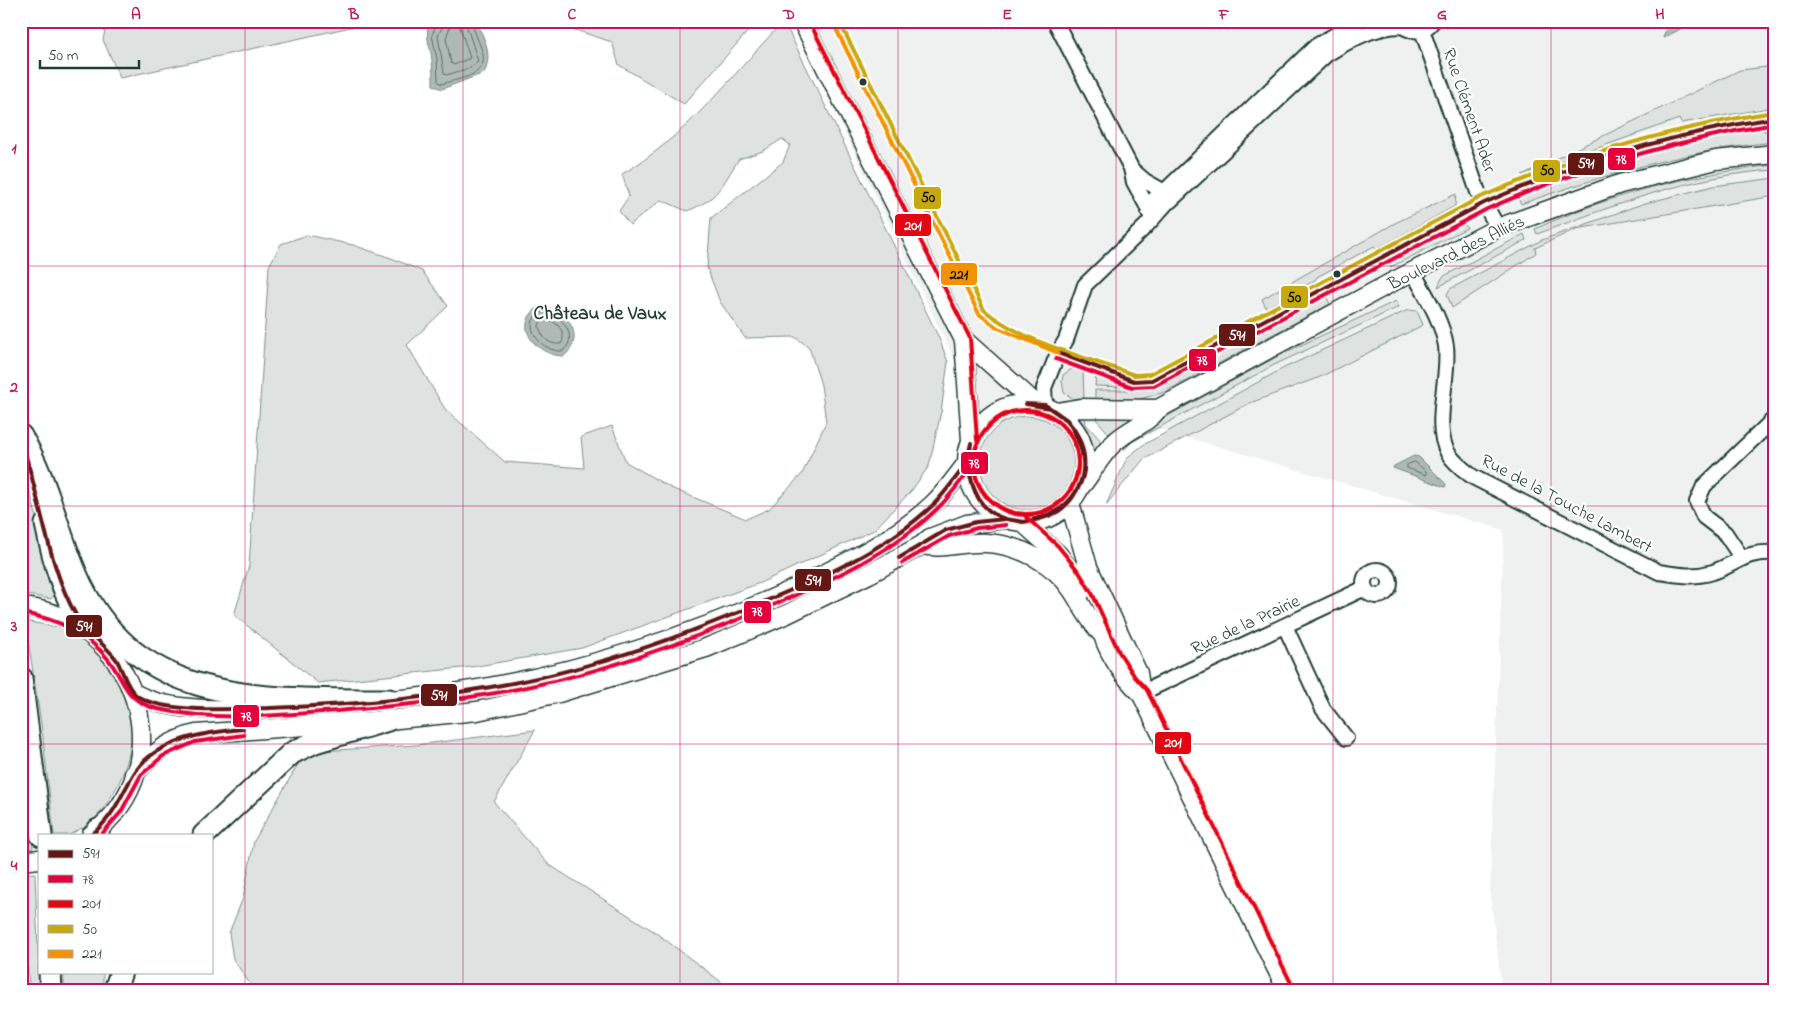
<svg xmlns="http://www.w3.org/2000/svg" width="1796" height="1011" viewBox="0 0 1796 1011" font-family="'Indie Flower',sans-serif">
	<rect width="100%" height="100%" fill="#fff"/>
	<filter id="ink" filterUnits="userSpaceOnUse"><feTurbulence type="fractalNoise" baseFrequency=".02" numOctaves="2"/><feDisplacementMap in="SourceGraphic" scale="10" xChannelSelector="R" yChannelSelector="G"/><feConvolveMatrix kernelMatrix="1 2 1 2 8 2 1 2 1" color-interpolation-filters="sRGB"/></filter>
	<g filter="url(#ink)">
		<path fill="#eef1f0" d="M791,21H1775V990H1502L1490,892L1504,530L1141,424L1065,420L1038,404L1018,405L984,421Z"/>
		<path fill="#dee3e2" stroke="#7e908b" d="M107,21H378L120,78L103,40Z
			M548,21H757L684,104L619,65L612,42Z
			M776,29L788,30L906,270L939,338L948,362L941,412L929,466L912,490L874,530L760,583L582,648L472,667L318,683L234,615L249,566L269,266L281,244L307,235L353,245L391,258L422,271L448,306L407,345L445,409L505,462L584,468L581,437L612,426L626,462L671,488L746,519L769,509L802,474L826,422L821,385L809,347L795,337L745,338L720,302L707,268L711,218L783,162L790,145L782,139L763,151L739,159C721,186 719,199 687,211L661,200L630,225L619,211L629,196L622,174C684,138 728,81 776,29Z
			M1775,66V107L1681,123L1679,119L1522,175L1740,70Z
			M1755,127L1775,135V142C1687,150 1603,175 1521,204L1517,196C1595,168 1672,139 1755,127Z
			M1775,165V170C1691,175 1615,205 1537,234L1535,229C1611,194 1691,174 1775,165Z
			M1775,178V196L1576,229L1535,248L1536,253L1452,308L1447,294L1450,289L1542,240L1642,204L1713,186Z
			M1456,194L1455,206L1376,249L1374,246L1317,277L1315,280L1266,308L1262,299L1395,223Z
			M1463,221L1467,228L1391,267L1389,261Z
			M1524,234L1526,240L1438,287L1442,278L1446,275Z
			M1325,294L1330,304L1165,392L1136,400L1095,399V390H1145L1157,387Z
			M1396,301L1399,307L1274,365L1132,442L1124,450L1120,446L1127,438L1284,353Z
			M1408,310L1417,311L1423,325L1320,377L1250,403L1143,460L1106,505L1125,462L1129,456L1143,445L1284,368Z
			M1073,368L1083,370L1084,400L1074,399L1064,393L1062,381L1063,375Z
			M1096,375L1124,386V387L1095,386Z
			M980 463a47 47 0 1 1 94 0a47 47 0 1 1-94 0Z
			M1078,416H1085L1086,424L1104,444L1095,455L1088,431Z
			M1096,416L1135,419L1111,436L1096,419Z
			M21,459L57,592L51,599L21,594Z
			M25,621L55,627L57,624C69,631 81,638 92,647C152,704 139,776 84,830L82,828L69,835H54L42,730Z
			M535,730L494,802L548,864L655,932L732,990H254L233,959L229,933L243,898L254,841L305,752L416,745Z
			M21,743L33,848L21,850Z
			M35,873L39,972H41L42,990H29L22,874Z
			M64,972H103V990H64Z"/>
		<path fill="#afbab7" stroke="#758883" d="M438,21H475C485,37 493,57 484,73L442,89L433,85C433,77 433,69 432,61C431,46 426,43 428,26Z
			M1669,21H1696L1663,38Z
			M539,307C565,305 588,337 564,356C536,356 511,325 539,307Z
			M1414,456L1419,457L1446,484L1445,487L1393,468L1394,466Z"/>
		<g fill="none" stroke-linecap="round" stroke-linejoin="round">
			<path stroke="#596f68" stroke-width="1" d="M438,21L432,35L437,59L438,81L441,84C462,78 492,75 481,48C478,39 473,30 472,21
				M445,21L438,36L444,73L446,75L470,68L478,61L465,21
				M452,21L446,38L451,63L454,65L470,58L458,21
				M540,312C558,310 581,336 563,351C543,353 519,326 540,312Z
				M543,318C556,320 568,332 561,344C548,345 542,338 539,326Z
				M1415,462L1426,471V475L1407,468V465Z"/>
			<g stroke="#1f3d34" stroke-width="18">
				<path id="minor" d="M1055,21L1131,168L1134,182L1148,208
					M1398,21C1407,33 1423,34 1433,21
					M1422,30L1478,192L1498,228
					M1131,169L1145,181L1163,191
					M1165,191L1316,46L1359,21
					M1170,201L1327,54C1350,40 1374,26 1402,26
					M1413,272C1425,294 1442,320 1446,346C1450,378 1432,425 1448,453C1454,463 1464,470 1473,477L1659,572C1678,575 1694,578 1713,572C1739,563 1744,551 1775,553
					M1045,406L1044,388L1058,353L1066,340L1085,285L1146,226L1171,198L1169,192L1160,193L1149,205V212L1155,214
					M1741,557L1725,533L1704,517L1697,502L1704,486L1775,418
					M1364 583a13 13 0 1 1 26 0a13 13 0 1 1-26 0Z
					M1285,626L1323,709L1346,738
					M1141,693L1365,588"/>
			</g>
			<g stroke="#1f3d34" stroke-width="21">
				<path id="major" d="M802,21L964,340L1036,404
					M964,340L971,440
					M967 463a59 59 0 1 1 118 0a59 59 0 1 1-118 0Z
					M1057,412L1080,408L1158,409
					M1082,485C1093,471 1102,453 1115,442C1129,429 1147,424 1158,409L1396,280L1498,228L1620,184L1716,160L1775,154
					M1070,503L1088,567L1138,673L1141,693L1287,990
					M1022,522L1058,554L1083,590
					M922,545C943,550 965,541 987,543C1019,545 1054,563 1072,590C1082,605 1089,621 1102,634
					M21,607C136,617 186,766 91,835
					M1100,624C1105,650 1123,676 1141,693
					M134,693C172,716 253,709 298,707
					M377,701C524,691 664,649 798,587C844,564 895,540 933,504C946,492 956,477 967,463
					M134,774C153,754 169,740 196,734L388,720L477,711L559,693L706,648L787,614L869,574L922,545L930,538L967,524L1005,519
					M21,861L39,859"/>
			</g>
			<g stroke="#1f3d34" stroke-width="25">
				<path id="highway" d="M21,436C47,479 57,530 77,576C135,709 269,699 389,700
					M46,524C54,562 63,596 85,629
					M21,678L41,835
					M98,835V830
					M204,835L292,753L315,742L388,720
					M50,972L51,990
					M115,990L121,972"/>
			</g>
			<use href="#minor" stroke="#fff" stroke-width="14"/>
			<use href="#major" stroke="#fff" stroke-width="18"/>
			<use href="#highway" stroke="#fff" stroke-width="21"/>
			<g stroke="#fff" stroke-width="8">
				<path id="bus-1" d="M1058,353L1134,381L1152,380L1484,203C1578,162 1673,133 1775,118
					M1026,404L1045,405L1067,420
					M1026,404L1050,408L1067,420
					M1067,420C1084,439 1091,467 1077,490
					M1067,420C1081,441 1090,466 1077,490
					M21,441C40,495 48,567 76,615C86,633 104,643 116,659C123,670 126,687 136,695C160,714 239,709 270,708C356,705 440,698 523,681C603,665 679,637 754,606C816,580 884,552 934,504C946,492 956,477 967,463
					M971,443C967,470 970,504 1000,517C1006,520 1015,520 1023,522
					M971,443C965,464 969,480 979,499
					M1023,522C1047,519 1065,513 1077,490
					M1023,522C1046,517 1064,512 1077,490
					M899,558L946,530L976,522L1005,519
					M91,835C115,816 120,796 135,772C157,739 207,732 243,729"/>
			</g>
			<g stroke="#fff" stroke-width="8">
				<path id="bus-2" d="M1056,359L1132,387L1154,386L1487,209C1580,168 1674,140 1775,124
					M974 463a52 52 0 1 1 104 0a52 52 0 1 1-104 0Z
					M902,563L949,536L977,528L1006,525
					M21,613C55,618 86,632 108,659C126,682 124,701 158,709C216,722 278,715 337,711C403,705 470,700 536,685C613,669 688,641 761,610C824,583 893,554 942,504C953,492 962,479 972,467
					M101,835L121,812L141,775L163,756L195,742L244,735"/>
			</g>
			<g stroke="#fff" stroke-width="8">
				<path id="bus-3" d="M809,21L970,338L977,440
					M974 462a52 52 0 1 1 104 0a52 52 0 1 1-104 0Z
					M1026,517L1058,546L1079,572L1093,595L1119,652L1135,677L1147,690L1293,987"/>
			</g>
			<g stroke="#fff" stroke-width="8">
				<path id="bus-4" d="M839,21L984,310C1026,344 1085,357 1135,375L1150,374L1481,197C1575,156 1672,127 1774,112"/>
			</g>
			<g stroke="#fff" stroke-width="8">
				<path id="bus-5" d="M832,21L979,314L998,328L1058,353"/>
			</g>
			<use href="#bus-1" stroke="#641814" stroke-width="4"/>
			<use href="#bus-2" stroke="#e4003a" stroke-width="4"/>
			<use href="#bus-3" stroke="#e30613" stroke-width="4"/>
			<use href="#bus-4" stroke="#c7a80d" stroke-width="4"/>
			<use href="#bus-5" stroke="#f39200" stroke-width="4"/>
		</g>
	</g>
	<path fill="none" stroke="#c2185b" stroke-width="1" stroke-opacity="0.55" d="M245,21V990M463,21V990M680,21V990M898,21V990M1116,21V990M1333,21V990M1551,21V990M21,266H1775M21,506H1775M21,744H1775"/>
	<g fill="#1f3d34" stroke="#fff" stroke-width="2">
		<circle cx="863" cy="82" r="4.5"/>
		<circle cx="1337" cy="274" r="4.5"/>
	</g>
	<g text-anchor="middle" stroke-width="4.5" stroke-linejoin="round" paint-order="stroke">
		<g font-size="18" fill="#1f3d34" stroke="#fff">
			<text transform="translate(1470 110) rotate(71)" y="6">Rue Clément Ader</text>
			<text transform="translate(1456 252) rotate(-26)" y="6">Boulevard des Alliés</text>
			<text transform="translate(1567 503) rotate(28)" y="6">Rue de la Touche Lambert</text>
			<text transform="translate(1245 624) rotate(-25)" y="6">Rue de la Prairie</text>
		</g>
		<g font-size="19" font-weight="bold" fill="#1f3d34" stroke="#fff">
			<text x="600" y="319">Château de Vaux</text>
		</g>
	</g>
	<g stroke="#fff" stroke-width="2">
		<rect x="1607" y="147" width="29" height="24" rx="5" fill="#e4003a"/>
		<rect x="1567" y="152" width="38" height="24" rx="5" fill="#641814"/>
		<rect x="1532" y="159" width="29" height="24" rx="5" fill="#c7a80d"/>
		<rect x="913" y="186" width="29" height="24" rx="5" fill="#c7a80d"/>
		<rect x="894" y="213" width="38" height="24" rx="5" fill="#e30613"/>
		<rect x="940" y="262" width="38" height="24" rx="5" fill="#f39200"/>
		<rect x="1280" y="285" width="29" height="24" rx="5" fill="#c7a80d"/>
		<rect x="1218" y="323" width="38" height="24" rx="5" fill="#641814"/>
		<rect x="1188" y="348" width="29" height="24" rx="5" fill="#e4003a"/>
		<rect x="960" y="451" width="29" height="24" rx="5" fill="#e4003a"/>
		<rect x="794" y="568" width="38" height="24" rx="5" fill="#641814"/>
		<rect x="743" y="600" width="29" height="24" rx="5" fill="#e4003a"/>
		<rect x="65" y="614" width="38" height="24" rx="5" fill="#641814"/>
		<rect x="420" y="683" width="38" height="24" rx="5" fill="#641814"/>
		<rect x="232" y="704" width="28" height="24" rx="5" fill="#e4003a"/>
		<rect x="1154" y="731" width="38" height="24" rx="5" fill="#e30613"/>
	</g>
	<g font-size="14" text-anchor="middle" font-weight="bold" fill="#fff">
		<text x="1621" y="164">78</text>
		<text x="1586" y="168">591</text>
		<text x="913" y="230">201</text>
		<text x="1237" y="340">591</text>
		<text x="1202" y="365">78</text>
		<text x="974" y="468">78</text>
		<text x="813" y="585">591</text>
		<text x="757" y="616">78</text>
		<text x="84" y="631">591</text>
		<text x="439" y="700">591</text>
		<text x="246" y="721">78</text>
		<text x="1173" y="747">201</text>
	</g>
	<g font-size="14" text-anchor="middle" font-weight="bold" fill="#111">
		<text x="1547" y="175">50</text>
		<text x="928" y="202">50</text>
		<text x="959" y="279">221</text>
		<text x="1294" y="302">50</text>
	</g>
	<rect width="1796" height="1011" fill="none" stroke="#fff" stroke-width="55"/>
	<rect x="38" y="834" width="175" height="140" fill="#ffffff" stroke="#a5b1ae"/>
	<rect x="48" y="850" width="25" height="8" fill="#641814" stroke="#a5b1ae"/>
	<text x="82" y="858" font-size="15" fill="#1f3d34">591</text>
	<rect x="48" y="875" width="25" height="8" fill="#e4003a" stroke="#a5b1ae"/>
	<text x="82" y="884" font-size="15" fill="#1f3d34">78</text>
	<rect x="48" y="900" width="25" height="8" fill="#e30613" stroke="#a5b1ae"/>
	<text x="82" y="908" font-size="15" fill="#1f3d34">201</text>
	<rect x="48" y="925" width="25" height="8" fill="#c7a80d" stroke="#a5b1ae"/>
	<text x="82" y="934" font-size="15" fill="#1f3d34">50</text>
	<rect x="48" y="950" width="25" height="8" fill="#f39200" stroke="#a5b1ae"/>
	<text x="82" y="958" font-size="15" fill="#1f3d34">221</text>
	<path d="M40 60v8h99v-8" fill="none" stroke="#1f3d34" stroke-width="2.5"/>
	<text x="48" y="60" font-size="15" fill="#1f3d34" stroke="#ffffff" stroke-width="4" paint-order="stroke">50 m</text>
	<rect x="28" y="28" width="1740" height="956" fill="none" stroke="#c2185b" stroke-width="2"/>
	<g font-size="16" text-anchor="middle" font-weight="bold" fill="#c2185b">
		<text x="136" y="19">A</text>
		<text x="354" y="19">B</text>
		<text x="572" y="19">C</text>
		<text x="789" y="19">D</text>
		<text x="1007" y="19">E</text>
		<text x="1224" y="19">F</text>
		<text x="1442" y="19">G</text>
		<text x="1660" y="19">H</text>
		<text x="14" y="153">1</text>
		<text x="14" y="392">2</text>
		<text x="14" y="631">3</text>
		<text x="14" y="870">4</text>
	</g>
</svg>
